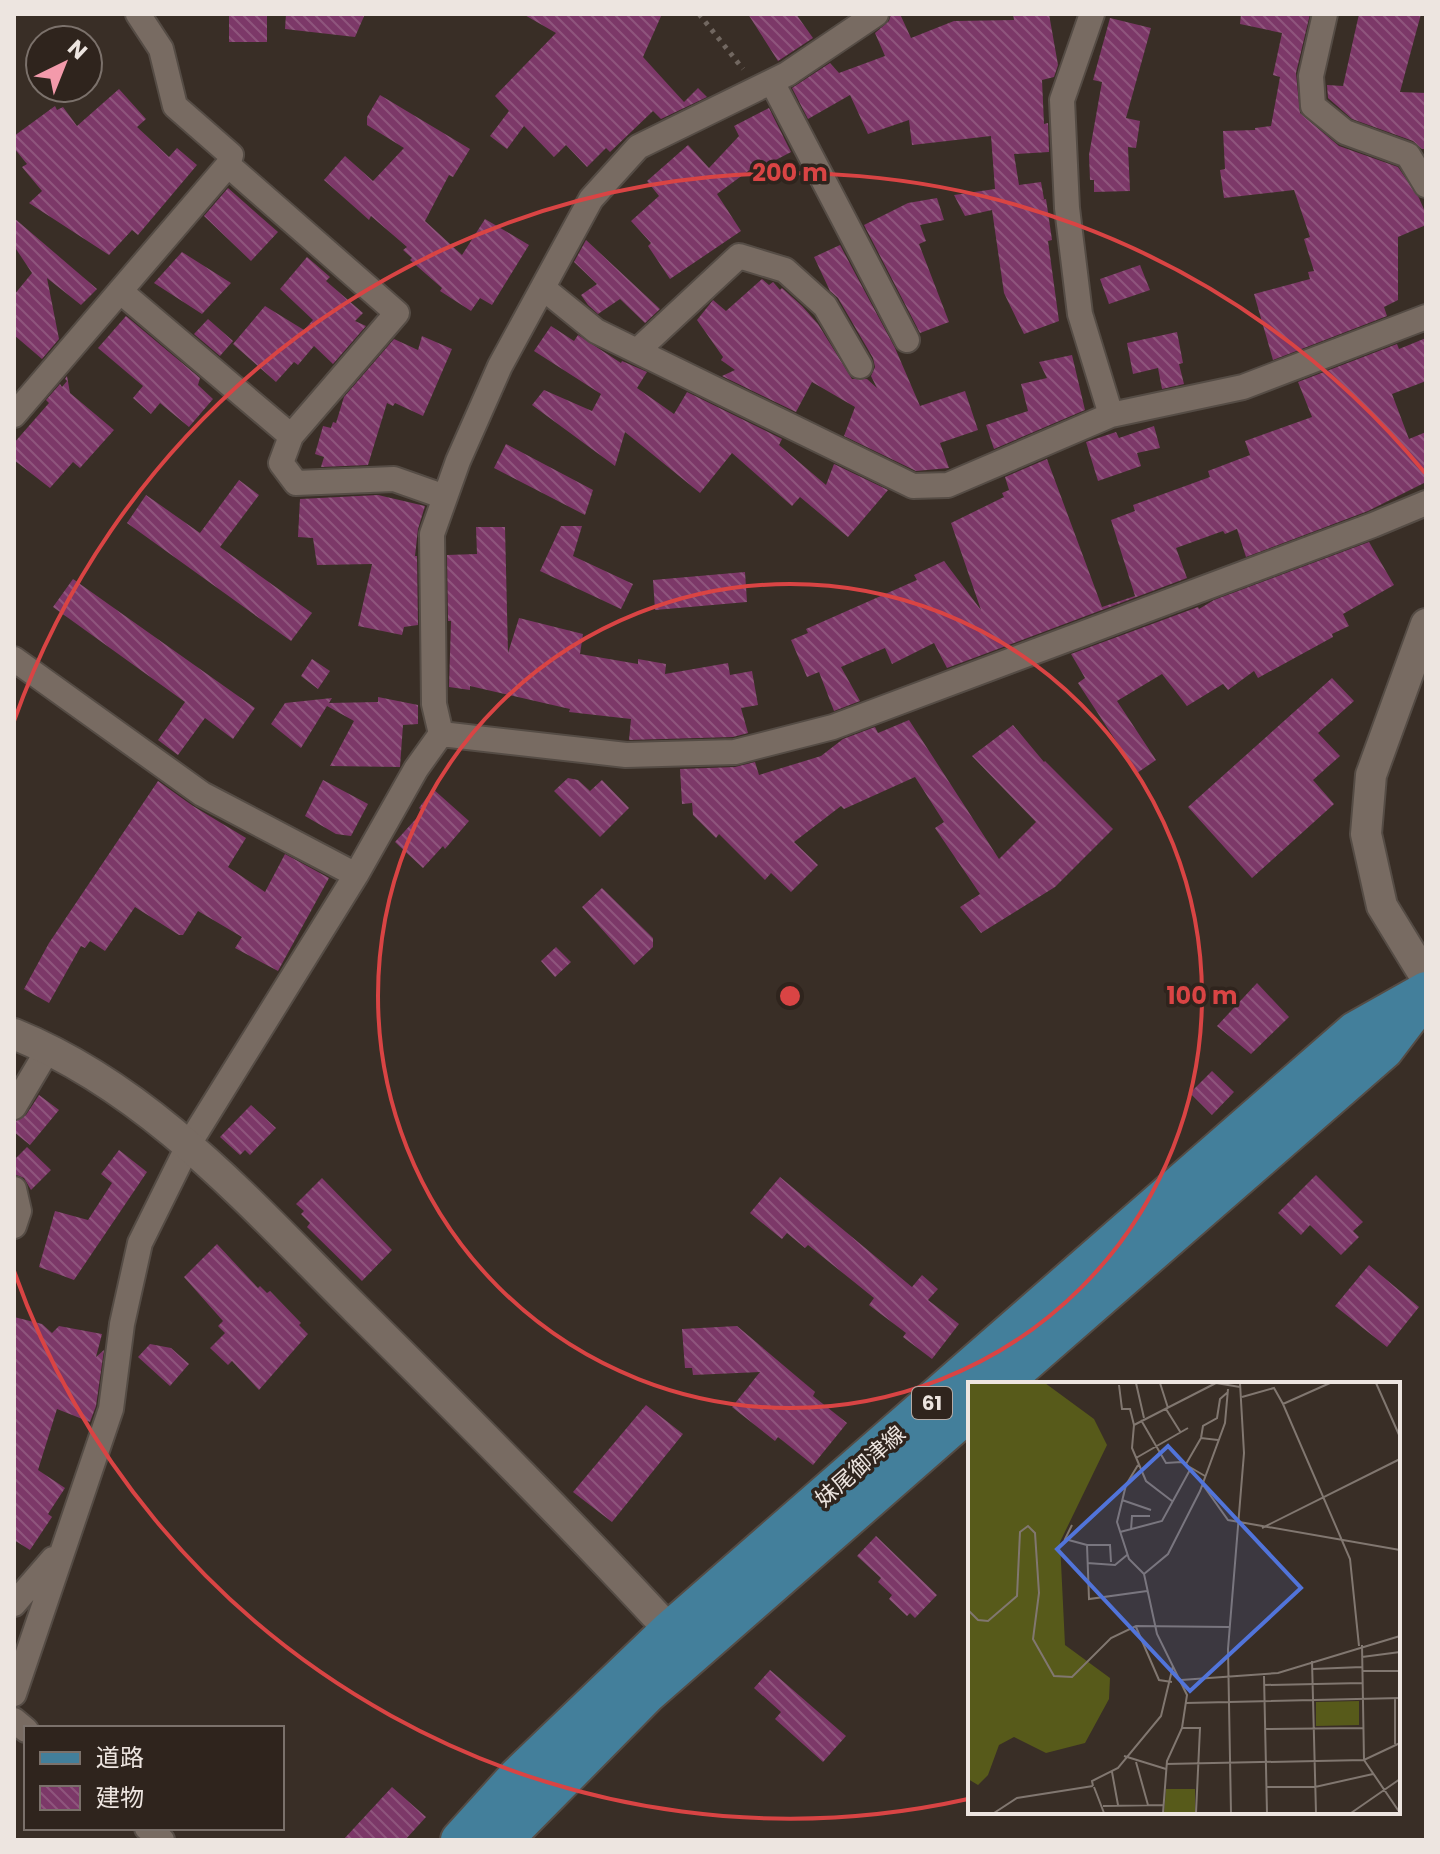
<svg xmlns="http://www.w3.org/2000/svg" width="1440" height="1854" viewBox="0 0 1440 1854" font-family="Poppins,'Noto Sans JP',sans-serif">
	<defs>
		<pattern id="building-back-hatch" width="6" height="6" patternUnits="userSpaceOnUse" patternTransform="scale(2)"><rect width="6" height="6" fill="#7c3868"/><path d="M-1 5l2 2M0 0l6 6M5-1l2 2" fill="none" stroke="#8f557d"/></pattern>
	</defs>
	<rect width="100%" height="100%" fill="#392e26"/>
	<path fill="url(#building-back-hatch)" d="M229,14H267V42H229Z
		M286,14H365L355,37L285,29Z
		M523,14H662L643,57L684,102L698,88L707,97L661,119L653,111L610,152L606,148L587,167L566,145L554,157L524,126L507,149L490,136L509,111L495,96L556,33Z
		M748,14H796L813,38L778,61Z
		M891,14H900L911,38L954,21L1014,20L1013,14H1049L1058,65L1054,77L1042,80L1044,124L1048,123L1049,152L1014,154L1019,185L1041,182L1044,199L1041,200L1046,199L1052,240L1048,241L1059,321L1024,334L1004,293L992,210L965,216L954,195L995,189L991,136L912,145L909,120L868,134L850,95L808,119L792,88L830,63L839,73L885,56L875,33L889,21Z
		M1241,14H1310L1296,73L1300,113L1339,146L1398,167L1419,198L1426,214V225L1398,237V300L1384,307L1387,316L1273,360L1254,294L1310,279L1308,272L1314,271L1304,239L1310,237L1294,190L1224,198L1220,170L1225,169L1223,131L1255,130V128L1271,126L1280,77L1273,75L1282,33L1240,24Z
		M1359,14H1421L1400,92L1426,93V149H1422L1413,141L1352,119L1328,98L1327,85L1343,86Z
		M1110,18L1151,28L1126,118L1140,121L1136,148L1128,147L1130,191L1094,192V180H1090L1089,155L1102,82L1093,80Z
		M119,89L146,119L137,127L169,157L177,148L197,165L138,235L132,230L109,255L29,203L42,191L22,167L27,164L14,148V136L55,106L57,110L63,107L77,126Z
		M380,95L470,149L453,177L449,175L425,221L462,255L485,219L529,245L492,305L480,298L471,311L440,291L442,288L410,260L412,258L403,250L407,247L371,216L369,220L324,180L345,156L373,181L404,148L367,125V117Z
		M769,108L791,152L757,170L755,166L717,194L741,231L670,279L648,246L651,243L631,221L659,196L647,181L688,145L709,168L739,136L734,126Z
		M228,188L278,232L251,261L204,216Z
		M937,198L944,220L920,225L926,241L919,244L949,322L920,333L864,225L908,203Z
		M14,218L97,289L81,305L47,278L59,339L42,359L14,335V295L32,273L14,246Z
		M586,240L660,309L645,323L620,299L598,314L588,305L581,295L597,284L574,262Z
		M840,245L895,348L920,406L965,391L978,430L940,443L949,468L916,471L844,436L855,407L812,382L796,412L722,376L735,370L721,360L723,357L697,320L713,300L726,311L762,279L769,285L773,282L780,290L782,288L802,306L818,324L852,379H867L877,388L871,376L875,367L873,358L838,298L830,291L814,257Z
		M182,252L231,283L202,314L154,283Z
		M307,257L330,277L326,281L363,313L355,321L366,326L333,364L314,346L298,365L294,362L276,382L233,344L265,306L304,330L313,320L280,289Z
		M1140,265L1150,290L1109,304L1100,279Z
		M126,316L200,378L198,385L213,399L189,427L160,403L151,414L133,398L143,386L98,348Z
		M208,319L233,341L220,356L194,334Z
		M551,326L574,341L578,335L621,363L622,361L647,372L637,388L674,414L687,392L782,439L779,445L826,485L834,464L888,490L848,537L800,497L792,506L732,453L700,493L625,432L615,466L532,405L544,390L592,411L601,394L534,351Z
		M1177,332L1183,363L1179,364L1184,384L1162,389L1158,368L1133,374L1127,343Z
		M422,336L452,349L423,416L395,403L393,406L387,403L368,465L321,467L324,457L315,454L323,426L331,428L333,422L336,423L344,397L394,339L418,350Z
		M1426,338V381L1392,394L1409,439L1426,432V482L1368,511L1246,557L1237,529L1225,534L1223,531L1176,548L1187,578L947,668L934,643L892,664L885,648L841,667L860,701L834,711L819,672L807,677L791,640L808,633L806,629L917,580L914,575L944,561L981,610L951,523L1004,497L1002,493L1009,490L1005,477L1047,459L1102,607L1135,596L1111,520L1135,511L1133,505L1210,477L1208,471L1250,455L1245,441L1312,417L1298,382L1397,344L1399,349Z
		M1072,355L1085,410L994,449L986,425L1028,411L1021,384L1047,378L1039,362Z
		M67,376L70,393L114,430L80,468L73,462L50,488L14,460V443L49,403L46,400L60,384L62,387L67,381L65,379Z
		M1154,426L1160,448L1137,453L1141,466L1098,481L1086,442L1116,432L1119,438Z
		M506,444L593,490L585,515L494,468Z
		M239,480L259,495L220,547L312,613L291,641L127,523L146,495L200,533Z
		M378,495L425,506L418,529L415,556H417L418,625L404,627L402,635L358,626L372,564L317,565L313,538L298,537L300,499Z
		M561,526H582L573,556L633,584L621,609L540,571Z
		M476,527H505L508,653L519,618L583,634L580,654L638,664V659L666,664L665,674L728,663L730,675L752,671L758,705L741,708L748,733L733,737L629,740L631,719L569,712L570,709L470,686V690L449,687L451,621H448L447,555L477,554Z
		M1369,542L1394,585L1343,614L1349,626L1332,634L1333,637L1258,678L1254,671L1228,690L1223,684L1187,706L1162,674L1117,701L1156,760L1137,773L1078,683L1085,678L1071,654L1198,607L1199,609L1214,600Z
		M745,572L747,602L655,610L653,580Z
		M73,579L255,708L233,739L205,718L178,755L158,740L185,702L53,607Z
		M312,659L330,671L318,689L301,676Z
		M1332,678L1354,701L1318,733L1340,756L1313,780L1334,804L1252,878L1188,807Z
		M378,697L418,705V724L403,725L400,767L330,766L354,721L327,706L301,748L271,724L285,703L332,698L329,703L378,702Z
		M909,720L999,859L1036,822L972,756L1013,725L1044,762L1045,761L1113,829L1055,887L981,933L960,907L980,894L935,828L944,822L915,777L844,809L841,806L794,842L818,865L791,892L771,873L765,880L719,834L716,838L693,815L692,803L682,804L680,769L735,767L755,762L759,775L821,756L843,739L875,727L878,733Z
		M568,778L578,780L590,791L602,780L629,808L600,837L554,791Z
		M323,780L368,804L351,836L336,834L305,816Z
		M158,781L193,806L246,838L228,867L265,892L285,854L329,878L278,971L235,948L242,937L198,911L183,935H179L135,907L105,951L90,941L85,948L81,946L49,1003L24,989L49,943Z
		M433,789L469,821L445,849L443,846L423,868L395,842L423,811L419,808Z
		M602,888L653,938V947L634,965L582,907Z
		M556,947L571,962L555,977L541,961Z
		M1257,983L1289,1017L1251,1054L1217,1026Z
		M1212,1071L1234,1092L1212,1115L1190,1093Z
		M39,1095L59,1110L30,1145L14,1132V1122L26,1115Z
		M251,1105L276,1128L250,1155L245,1150L240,1155L220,1137Z
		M27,1147L51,1170L31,1190L24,1178L14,1174V1160Z
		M119,1150L147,1172L74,1280L39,1267L55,1211L88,1220L112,1183L101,1174Z
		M1316,1175L1363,1222L1353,1231L1359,1237L1341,1255L1310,1225L1301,1235L1278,1213Z
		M780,1177L912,1287L922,1275L938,1289L928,1300L959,1324L932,1359L903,1337L906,1333L869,1305L874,1298L808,1245L805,1248L787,1233L782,1239L750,1213Z
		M322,1178L392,1250L362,1281L307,1227L310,1223L301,1214L304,1211L296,1204Z
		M217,1244L258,1288L260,1286L267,1293L270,1291L301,1323L299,1325L308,1334L259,1390L232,1361L228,1365L210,1348L225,1333L218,1326L223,1321L184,1277Z
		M1369,1265L1419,1307L1387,1347L1335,1306Z
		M14,1317L42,1324L52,1333L59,1326L102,1334L96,1357L104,1350L96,1406L90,1422L57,1409L38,1470L65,1488L48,1514L52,1517L30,1550L14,1540Z
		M737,1326L815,1392L813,1396L847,1423L813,1465L778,1437L775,1441L732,1407L760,1372L693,1375L692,1368H685L682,1329Z
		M150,1344L171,1348L189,1364L170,1386L138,1357Z
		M646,1405L683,1434L612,1522L573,1492Z
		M876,1536L937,1595L915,1618L910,1613L907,1616L889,1599L892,1595L878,1582L881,1578L857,1556Z
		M770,1670L846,1736L823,1762L775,1719L781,1712L754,1688Z
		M392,1787L426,1817L405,1840H343Z"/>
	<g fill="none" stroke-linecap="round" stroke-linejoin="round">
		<g stroke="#554c45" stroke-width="28">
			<path id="minor" d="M138,14L161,49L175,106L231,155L228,165
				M1092,14L1062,100L1067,208L1080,314L1111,415
				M1325,14L1311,76L1313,106L1345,132L1408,155L1426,185
				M772,82L907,340
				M543,288L596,331L913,486L948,485L1111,415L1243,387L1426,317
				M120,291L291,436L281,463L296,483L394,479L445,497
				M637,351L739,256L785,270L825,306L860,366
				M14,415L228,165L397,313L291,436
				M14,659L202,794L356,875
				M441,734L626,755L735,752L833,727L1373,525L1426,503
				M14,1107L49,1048
				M14,1189L19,1211L14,1226
				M14,1604L53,1559
				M14,1694L111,1409L122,1324L140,1243L189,1144L356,875L416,769L441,734L434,704L432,534L458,461L500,366L591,199L638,147L787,74L876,14
				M14,1720L26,1730
				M147,1828L162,1840"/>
		</g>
		<g stroke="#554c45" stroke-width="34">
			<path id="tertiary" d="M1426,624L1371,775L1366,834L1382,906L1426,978
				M14,1034C152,1090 252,1206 356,1309C467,1419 579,1531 685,1647"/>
		</g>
		<g stroke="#554c45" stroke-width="42">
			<path id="primary" d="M1001,1384L1384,1050L1422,1000
				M460,1840L517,1777L670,1630L1355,1031L1426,991
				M503,1840L647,1694L970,1411"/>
		</g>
		<path stroke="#716760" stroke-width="5" stroke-dasharray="4 6" stroke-linecap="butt" d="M699,14L743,69"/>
		<use href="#minor" stroke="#786b62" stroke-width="24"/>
		<use href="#tertiary" stroke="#786b62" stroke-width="30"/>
		<use href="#primary" stroke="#437f9b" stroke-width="38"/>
	</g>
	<g fill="none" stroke="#d94444" stroke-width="4">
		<circle cx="790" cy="996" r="412"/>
		<path d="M968 1799A823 823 0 0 1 14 1271M14 721A823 823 0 0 1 1425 473"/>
	</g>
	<g text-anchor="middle" stroke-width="7" stroke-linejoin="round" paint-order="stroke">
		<rect fill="#2f241d" stroke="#b4aba6" stroke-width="2" x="912" y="1387" width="40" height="32" rx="6"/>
		<g font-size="20" font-weight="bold" fill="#ede5e0">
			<text x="932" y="1410">61</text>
		</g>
		<g font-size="22" fill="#ede5e0" stroke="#2f241d">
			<text transform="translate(860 1466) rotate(-41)" y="8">妹尾御津線</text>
		</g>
	</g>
	<g transform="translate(968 1382)">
		<rect width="432" height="432" fill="#392e26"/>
		<path d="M0,1H77L126,37L139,63L92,160L97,263L142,296L141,317L117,361L78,371L46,355L31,363L20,393L10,403L0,397Z" fill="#575a1a"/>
		<path d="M391,319V343L348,344V320ZM198,407H227V431H196Z" fill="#575a1a"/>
		<path fill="none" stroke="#817770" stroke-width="2" d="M168,1L176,36M192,1L200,26M248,1L272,5M408,1L432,55M151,3L154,27H162L166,43M274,15L306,6L315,22L382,177L391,264M315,22L362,1M198,27L213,51M173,38L198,81L213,80L237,94M233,56L235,44L249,36L252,17L260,10M168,76L220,46M218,82L233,56L250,58M170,83L158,103L149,140L161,177L176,192L189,252L219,313L214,346L199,379L195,431M235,103L260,138L432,168M154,118L183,128M204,119L178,99L164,66L166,43L248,1M104,143L97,157L119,163M294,146L432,77M163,148L164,134H182M152,150L194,139L223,86M143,180L142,163H119L121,217L179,209M119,181L147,183L159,173M176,192L200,172L232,109L257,41L260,7M0,228L10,238L20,239L49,214L52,150L60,144L67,151L71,211L65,257L86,294L104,295L143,256L168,244L261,245M168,245L191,298L204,300M394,263L396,378L432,431M394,275L432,270M344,279L348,431M345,287L394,285M394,289H432M296,294L299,431M213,298L310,291L432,254M296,303L394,301M427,316V362M218,321L432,316M214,346H232L228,431M297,347L395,346M156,374L198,387M168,380L180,423M198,382L396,378L432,361M144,390L150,423M125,404L124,399L150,386L193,334L205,284M126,405L136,431M299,405H347L405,392M135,424L195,423M26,431L49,416L125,404M263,431L260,267L276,71L272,1M383,431L432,397"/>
		<path fill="#5174da" fill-opacity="0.15" stroke="#5174da" stroke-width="4" d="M200,64L333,206L222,309L89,167Z"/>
		<rect width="432" height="432" fill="none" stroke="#ede5e0" stroke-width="4"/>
	</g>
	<circle cx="790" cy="996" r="12" fill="#d94444" stroke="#2f241d" stroke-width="4"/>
	<g font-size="24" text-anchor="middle" font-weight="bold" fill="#d94444" stroke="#2f241d" stroke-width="7" stroke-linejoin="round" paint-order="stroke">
		<text x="790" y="181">200 m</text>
		<text x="1202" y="1004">100 m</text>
	</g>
	<rect width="1440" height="1854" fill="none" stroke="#ede5e0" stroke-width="32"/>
	<rect x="24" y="1726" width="260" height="104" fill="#2f241d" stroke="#7b716b" stroke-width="2"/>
	<rect x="40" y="1752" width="40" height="12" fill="#437f9b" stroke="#7b716b" stroke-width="2"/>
	<text x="96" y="1766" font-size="24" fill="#ede5e0">道路</text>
	<rect x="40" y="1786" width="40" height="24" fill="url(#building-back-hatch)" stroke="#7b716b" stroke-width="2"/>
	<text x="96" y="1806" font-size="24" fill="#ede5e0">建物</text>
	<g transform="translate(64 64) rotate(43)"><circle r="38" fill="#2f241d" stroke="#7b716b" stroke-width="2"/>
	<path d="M0-6L14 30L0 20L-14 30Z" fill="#f39aab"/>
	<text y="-12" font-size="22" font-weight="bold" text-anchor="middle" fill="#ede5e0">N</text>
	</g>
</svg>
